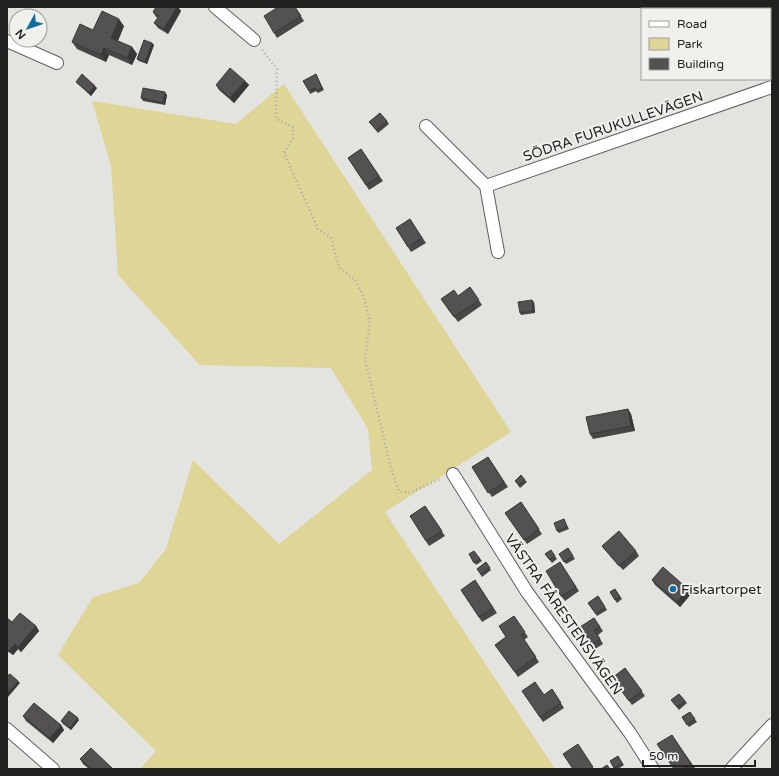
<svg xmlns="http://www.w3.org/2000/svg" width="779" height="776" viewBox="0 0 779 776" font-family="'Varela Round',sans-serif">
	<rect width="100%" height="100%" fill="#e3e3e0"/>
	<path fill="#ded597" d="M284,84L511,432L385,512L555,769H140L156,751L58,655L93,597L139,583L166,549L193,460L279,544L372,470L368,429L331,368L200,365L118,275L111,166L92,101L236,124Z"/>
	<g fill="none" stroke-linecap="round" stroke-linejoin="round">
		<g stroke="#61605e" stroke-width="14">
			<path id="street" d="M215,7L254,40
				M7,41L57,63
				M426,126L486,186L498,252
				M486,186L772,87
				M453,474L527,592L630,733L653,769
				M7,729L53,769
				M731,769L772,725"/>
		</g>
		<path stroke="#a8a8a5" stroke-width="2.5" stroke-dasharray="1 3" stroke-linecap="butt" d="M262,50L277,69L276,119L293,127V138L284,153L318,229L331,238L339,267L356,281L363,295L370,321L365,359L391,468L399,491L408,493L441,479"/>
		<use href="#street" stroke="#fff" stroke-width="12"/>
	</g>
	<path fill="#474745" d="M164,7H178L181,11L168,34L158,28L154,23L158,18L156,17L153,12Z
		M295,7L304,21L277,38L274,33Z
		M124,26L118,41L132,47L137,54L132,65L109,55L106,62L77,49L72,42L93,30Z
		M152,43L154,45L147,64L139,61L137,59Z
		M316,74L324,90L318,93L316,91L310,94L309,91Z
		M245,81L249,85L234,103L219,90L216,85Z
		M76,82L97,88L91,96L78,84Z
		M167,95L165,105L143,101L141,98Z
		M387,121L389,124L378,133L369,122Z
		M361,149L383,181L369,190L348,158Z
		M410,219L426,243L411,252L396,228Z
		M470,287L482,305L458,322L441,299L458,296Z
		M534,302L535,313L521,315L520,313Z
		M628,409L631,414L635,431L593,439L590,434Z
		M488,457L508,487L492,497L472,467Z
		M525,480L527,482L520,488L515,481Z
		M521,502L542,534L527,544L505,513Z
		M425,506L445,536L429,546L410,516Z
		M564,519L569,529L559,533L557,531Z
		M602,546L636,551L639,556L623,570L605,550Z
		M568,548L575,559L566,564L559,554Z
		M551,550L557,559L552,563L545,554Z
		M474,551L482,561L476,565L469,554Z
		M486,562L491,570L482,577L477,569Z
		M560,562L579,591L565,601L561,596Z
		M475,580L497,613L482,622L461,590Z
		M652,580L688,589L691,594L680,607L655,585Z
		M615,589L622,599L617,603L610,592Z
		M598,596L607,610L597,616L588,603Z
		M514,616L528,637L524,640L539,662L518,677L495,645L506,637Z
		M7,618L12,622L36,626L39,631L21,652L18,649L13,655L7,651Z
		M594,618L603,631L598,635L603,644L595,649L580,627Z
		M625,668L645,696L632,705L612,678Z
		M552,689L564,708L543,722L522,691L544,695Z
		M679,694L687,703L679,710L671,700Z
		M690,712L697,722L689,727L682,717Z
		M23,716L61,725L64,730L53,743L26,721Z
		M79,720L71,730L63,724L61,721Z
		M672,735L695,768L694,769H674Z
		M618,756L624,765L618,769H615L610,761Z
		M80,759L113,769H89L83,764Z"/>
	<path fill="#3a3938" d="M177,7H178L181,11L168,34L164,29Z
		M119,19L124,26L116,45L111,38Z
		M152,43L154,45L147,64L145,62Z
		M132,47L137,54L132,65L127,58Z
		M104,48L109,55L106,62L101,55Z
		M245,81L249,85L234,103L230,98Z
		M95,86L97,88L91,96L89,93Z
		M165,92L167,95L165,105L163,103Z
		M532,300L534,302L535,313L533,311Z
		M628,409L631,414L635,431L631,426Z
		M688,589L691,594L680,607L677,602Z
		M36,626L39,631L21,652L18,647Z
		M15,644L18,649L13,655L9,651Z
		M18,681L20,683L8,697L7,693Z
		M78,718L79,720L71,730L70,728Z
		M61,725L64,730L53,743L50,738Z"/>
	<path fill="#535250" stroke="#3a3938" d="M156,7H177L164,29L154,23L159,16L153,12Z
		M278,7H295L301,16L274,33L264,16Z
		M102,11L119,19L111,38L132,47L127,58L104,48L101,55L72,42L80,24L93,30Z
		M144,40L152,43L145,62L137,59Z
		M230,68L245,81L230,98L216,85Z
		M82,74L95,86L89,93L76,82Z
		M316,74L322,88L316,91L315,88L309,91L303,81Z
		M143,88L165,92L163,103L141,98Z
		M380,113L387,121L377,130L369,122Z
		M361,149L379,176L366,185L348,158Z
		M410,219L422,238L408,247L396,228Z
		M470,287L479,300L454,317L441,299L454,290L458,296Z
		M532,300L533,311L520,313L518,302Z
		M628,409L631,426L590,434L586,417Z
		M488,457L504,482L488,493L472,467Z
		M521,475L525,480L519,485L515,481Z
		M521,502L539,529L524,540L505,513Z
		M425,506L442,531L426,541L410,516Z
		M564,519L567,527L557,531L554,523Z
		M619,531L636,551L619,566L602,546Z
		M568,548L573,556L564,562L559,554Z
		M551,550L555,556L550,560L545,554Z
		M474,551L480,559L474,563L469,554Z
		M486,562L490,568L481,574L477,569Z
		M560,562L576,587L561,596L546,571Z
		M663,567L688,589L677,602L652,580Z
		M475,580L493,608L479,617L461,590Z
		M615,589L620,597L615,600L610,592Z
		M598,596L605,607L596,614L588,603Z
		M20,613L36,626L18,647L15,644L9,651L7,649V618L12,622Z
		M514,616L525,632L521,635L536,657L515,672L495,645L506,637L499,626Z
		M594,618L600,627L594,630L600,639L592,645L580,627Z
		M625,668L642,691L629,701L612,678Z
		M10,674L18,681L7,693V676Z
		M535,682L544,695L552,689L561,703L540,717L522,691Z
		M679,694L685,701L677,707L671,700Z
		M34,703L61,725L50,738L23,716Z
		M69,711L78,718L70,728L61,721Z
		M690,712L695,719L687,725L682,717Z
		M672,735L691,764L683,769H674L657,744Z
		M578,744L593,767L590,769H573L563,754Z
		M91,748L113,769H91L80,759Z
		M618,756L622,763L614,768L610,761Z
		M607,765L610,769H601Z"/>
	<circle fill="#146c9c" stroke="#f0f0ed" stroke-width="1.5" cx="673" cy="589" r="4"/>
	<g text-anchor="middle" stroke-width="4" stroke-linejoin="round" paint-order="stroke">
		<g font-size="14" fill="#212120" stroke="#f0f0ed">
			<text transform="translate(613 126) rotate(-19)" y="5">SÖDRA FURUKULLEVÄGEN</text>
			<text transform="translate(564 614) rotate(55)" y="5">VÄSTRA FÅRESTENSVÄGEN</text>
		</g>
		<g font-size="14" fill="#212120" stroke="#f0f0ed" text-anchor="start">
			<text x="681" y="594">Fiskartorpet</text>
		</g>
	</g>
	<rect width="779" height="776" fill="none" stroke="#212120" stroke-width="16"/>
	<rect x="641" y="8" width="130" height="72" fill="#f0f0ed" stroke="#9d9d9b"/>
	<rect x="649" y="21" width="20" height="6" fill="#ffffff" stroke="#9d9d9b"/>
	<text x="677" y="28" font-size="12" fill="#212120">Road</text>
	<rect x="649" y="38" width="20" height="12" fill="#ded597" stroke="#9d9d9b"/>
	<text x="677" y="48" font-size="12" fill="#212120">Park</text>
	<rect x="649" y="58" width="20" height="12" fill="#535250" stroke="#9d9d9b"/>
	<text x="677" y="68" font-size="12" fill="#212120">Building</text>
	<g transform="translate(28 28) rotate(230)"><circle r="19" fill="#f0f0ed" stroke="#9d9d9b"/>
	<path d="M0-3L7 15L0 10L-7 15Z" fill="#146c9c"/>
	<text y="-6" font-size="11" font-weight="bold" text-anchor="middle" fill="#212120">N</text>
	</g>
	<path d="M643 760v6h112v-6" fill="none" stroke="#212120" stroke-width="2"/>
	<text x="649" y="760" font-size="12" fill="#212120" stroke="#f0f0ed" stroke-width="3" paint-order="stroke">50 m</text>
</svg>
